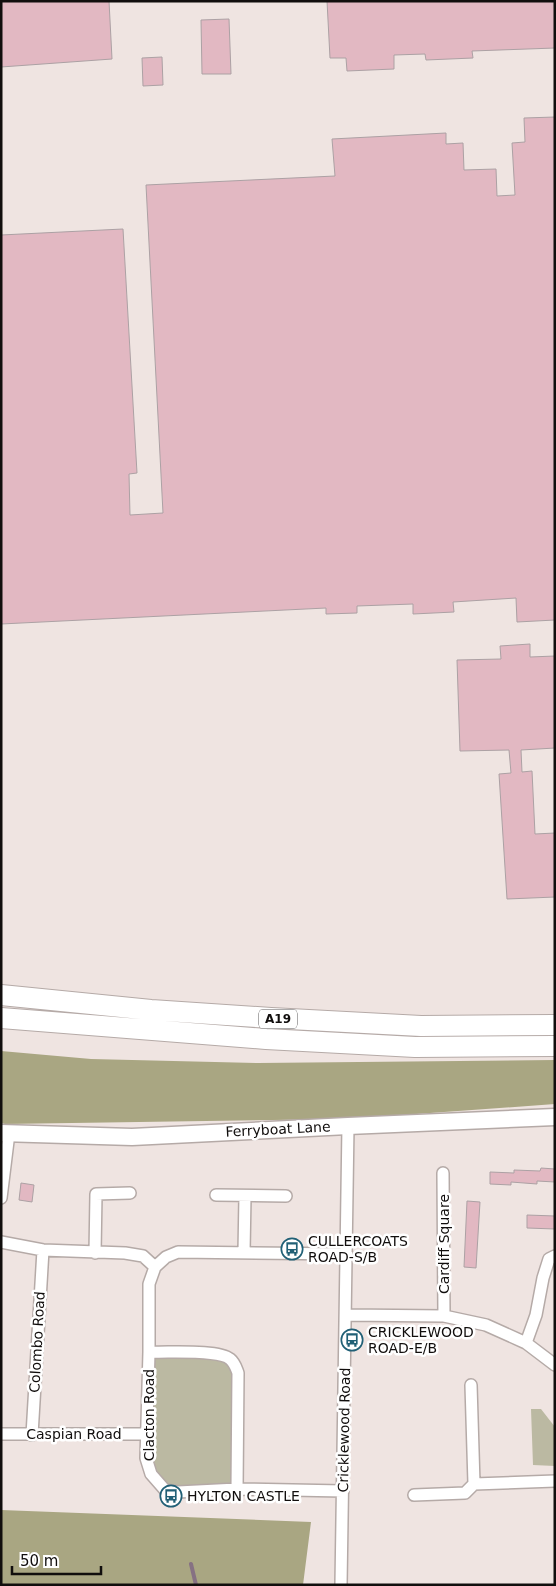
<svg xmlns="http://www.w3.org/2000/svg" width="556" height="1586" viewBox="0 0 556 1586" font-family="'DejaVu Sans',sans-serif">
	<rect width="100%" height="100%" fill="#efe4e1"/>
	<path fill="#bbb9a2" d="M149,1352L215,1353L234,1364L237,1489L178,1492L151,1474Z
		M531,1409H541L555,1427V1466L533,1465Z"/>
	<path fill="#a9a682" d="M1,1051L91,1059L258,1063L555,1060V1104L347,1119L5,1124L1,1123Z
		M1,1510L311,1522L303,1585H1Z"/>
	<g fill="none" stroke-linecap="round" stroke-linejoin="round">
		<path stroke="#867183" stroke-width="4" d="M191,1564L196,1585"/>
	</g>
	<path fill="#e2b8c2" stroke="#aca1a4" d="M1,1H109L112,59L1,67Z
		M327,1H555V48L472,51L473,58L426,60L425,54L394,55V69L347,71L346,58H330Z
		M229,19L231,74H202L201,20Z
		M162,57L163,85L143,86L142,58Z
		M555,117V620L517,622L516,598L453,602L454,612L413,614V604L357,606V613L326,614V608L1,624V235L123,229L137,473L129,474L130,515L163,513L146,185L335,176L332,139L446,133V144L463,143L464,170L496,169L497,196L515,195L512,143L525,142L524,118Z
		M530,644V657L555,656V748L521,750L522,772L532,771L535,834L555,833V897L507,899L499,774L511,773L509,750L460,751L457,660L501,659L500,646Z
		M541,1168L555,1169V1182L537,1181V1184L511,1182V1185L490,1184V1172L514,1173V1170L540,1171Z
		M21,1183L34,1185L32,1202L19,1200Z
		M467,1201L480,1202L476,1268L464,1267Z
		M527,1215L555,1216V1229L527,1228Z"/>
	<g fill="none" stroke-linecap="round" stroke-linejoin="round">
		<g stroke="#b5aaa7" stroke-width="14">
			<path id="street" d="M443,1173L444,1316
				M216,1195L286,1196
				M1,1198L9,1133
				M1,1242L43,1250L125,1253L143,1256L155,1267
				M244,1252L245,1196
				M95,1253L96,1194L130,1193
				M346,1315L444,1316L486,1325L526,1343L555,1365
				M526,1343L536,1315L543,1278L549,1259L555,1256
				M149,1352C167,1353 218,1349 230,1359C235,1363 236,1368 238,1373L237,1489
				M1,1434H146
				M32,1435L43,1250
				M474,1484L555,1481
				M343,1491L237,1489L178,1492L165,1490L151,1474L146,1458L149,1352V1284L155,1267L166,1257L178,1252L347,1254
				M414,1495L465,1493L474,1484L471,1385
				M341,1585L348,1126"/>
		</g>
		<g stroke="#b5aaa7" stroke-width="19">
			<path id="secondary" d="M1,1133L132,1137L348,1126L555,1117"/>
		</g>
		<g stroke="#b5aaa7" stroke-width="22">
			<path id="highway" d="M1,995L151,1010L271,1018L421,1026L555,1025
				M1,1018L266,1039L415,1047L555,1046"/>
		</g>
		<use href="#street" stroke="#fff" stroke-width="11"/>
		<use href="#secondary" stroke="#fff" stroke-width="16"/>
		<use href="#highway" stroke="#fff" stroke-width="20"/>
	</g>
	<defs>
		<g id="bus-ring" transform="scale(1.125)"><circle r="9.5" fill="#fff" stroke="#216076" stroke-width="1.5"/><path d="M-5-6H5V4H4V6H2V4H-2V6H-4V4H-5ZM-3.5-4V0h7V-4ZM-3.5 1.2v1.5H-2V1.2ZM2 1.2v1.5H3.5V1.2Z" fill="#216076"/></g>
	</defs>
	<g fill-rule="evenodd">
		<use href="#bus-ring" x="292" y="1249"/>
		<use href="#bus-ring" x="352" y="1340"/>
		<use href="#bus-ring" x="171" y="1496"/>
	</g>
	<g text-anchor="middle" stroke-width="5" stroke-linejoin="round" paint-order="stroke">
		<rect fill="#fff" stroke="#585656" stroke-width="1" x="259" y="1009.5" width="38" height="19" rx="4"/>
		<g font-size="12" font-weight="bold" fill="#110e0d">
			<text x="278" y="1023">A19</text>
		</g>
		<g font-size="14" fill="#110e0d" stroke="#fff">
			<text transform="translate(278 1129) rotate(-3)" y="5">Ferryboat Lane</text>
			<text transform="translate(444 1244) rotate(-90)" y="5">Cardiff Square</text>
			<text transform="translate(37 1342) rotate(-87)" y="5">Colombo Road</text>
			<text transform="translate(149 1415) rotate(-90)" y="5">Clacton Road</text>
			<text transform="translate(344 1430) rotate(-89)" y="5">Cricklewood Road</text>
			<text x="74" y="1439">Caspian Road</text>
		</g>
		<g font-size="14" fill="#110e0d" stroke="#fff" text-anchor="start">
			<text x="308" y="1246">CULLERCOATS<tspan x="308" dy="16">ROAD-S/B</tspan></text>
			<text x="368" y="1337">CRICKLEWOOD<tspan x="368" dy="16">ROAD-E/B</tspan></text>
			<text x="187" y="1501">HYLTON CASTLE</text>
		</g>
	</g>
	<rect width="556" height="1586" fill="none" stroke="#110e0d" stroke-width="5"/>
	<path d="M12 1566v8h89v-8" fill="none" stroke="#110e0d" stroke-width="2.5"/>
	<text x="20" y="1566" font-size="15" fill="#110e0d" stroke="#ffffff" stroke-width="4" paint-order="stroke">50 m</text>
</svg>
